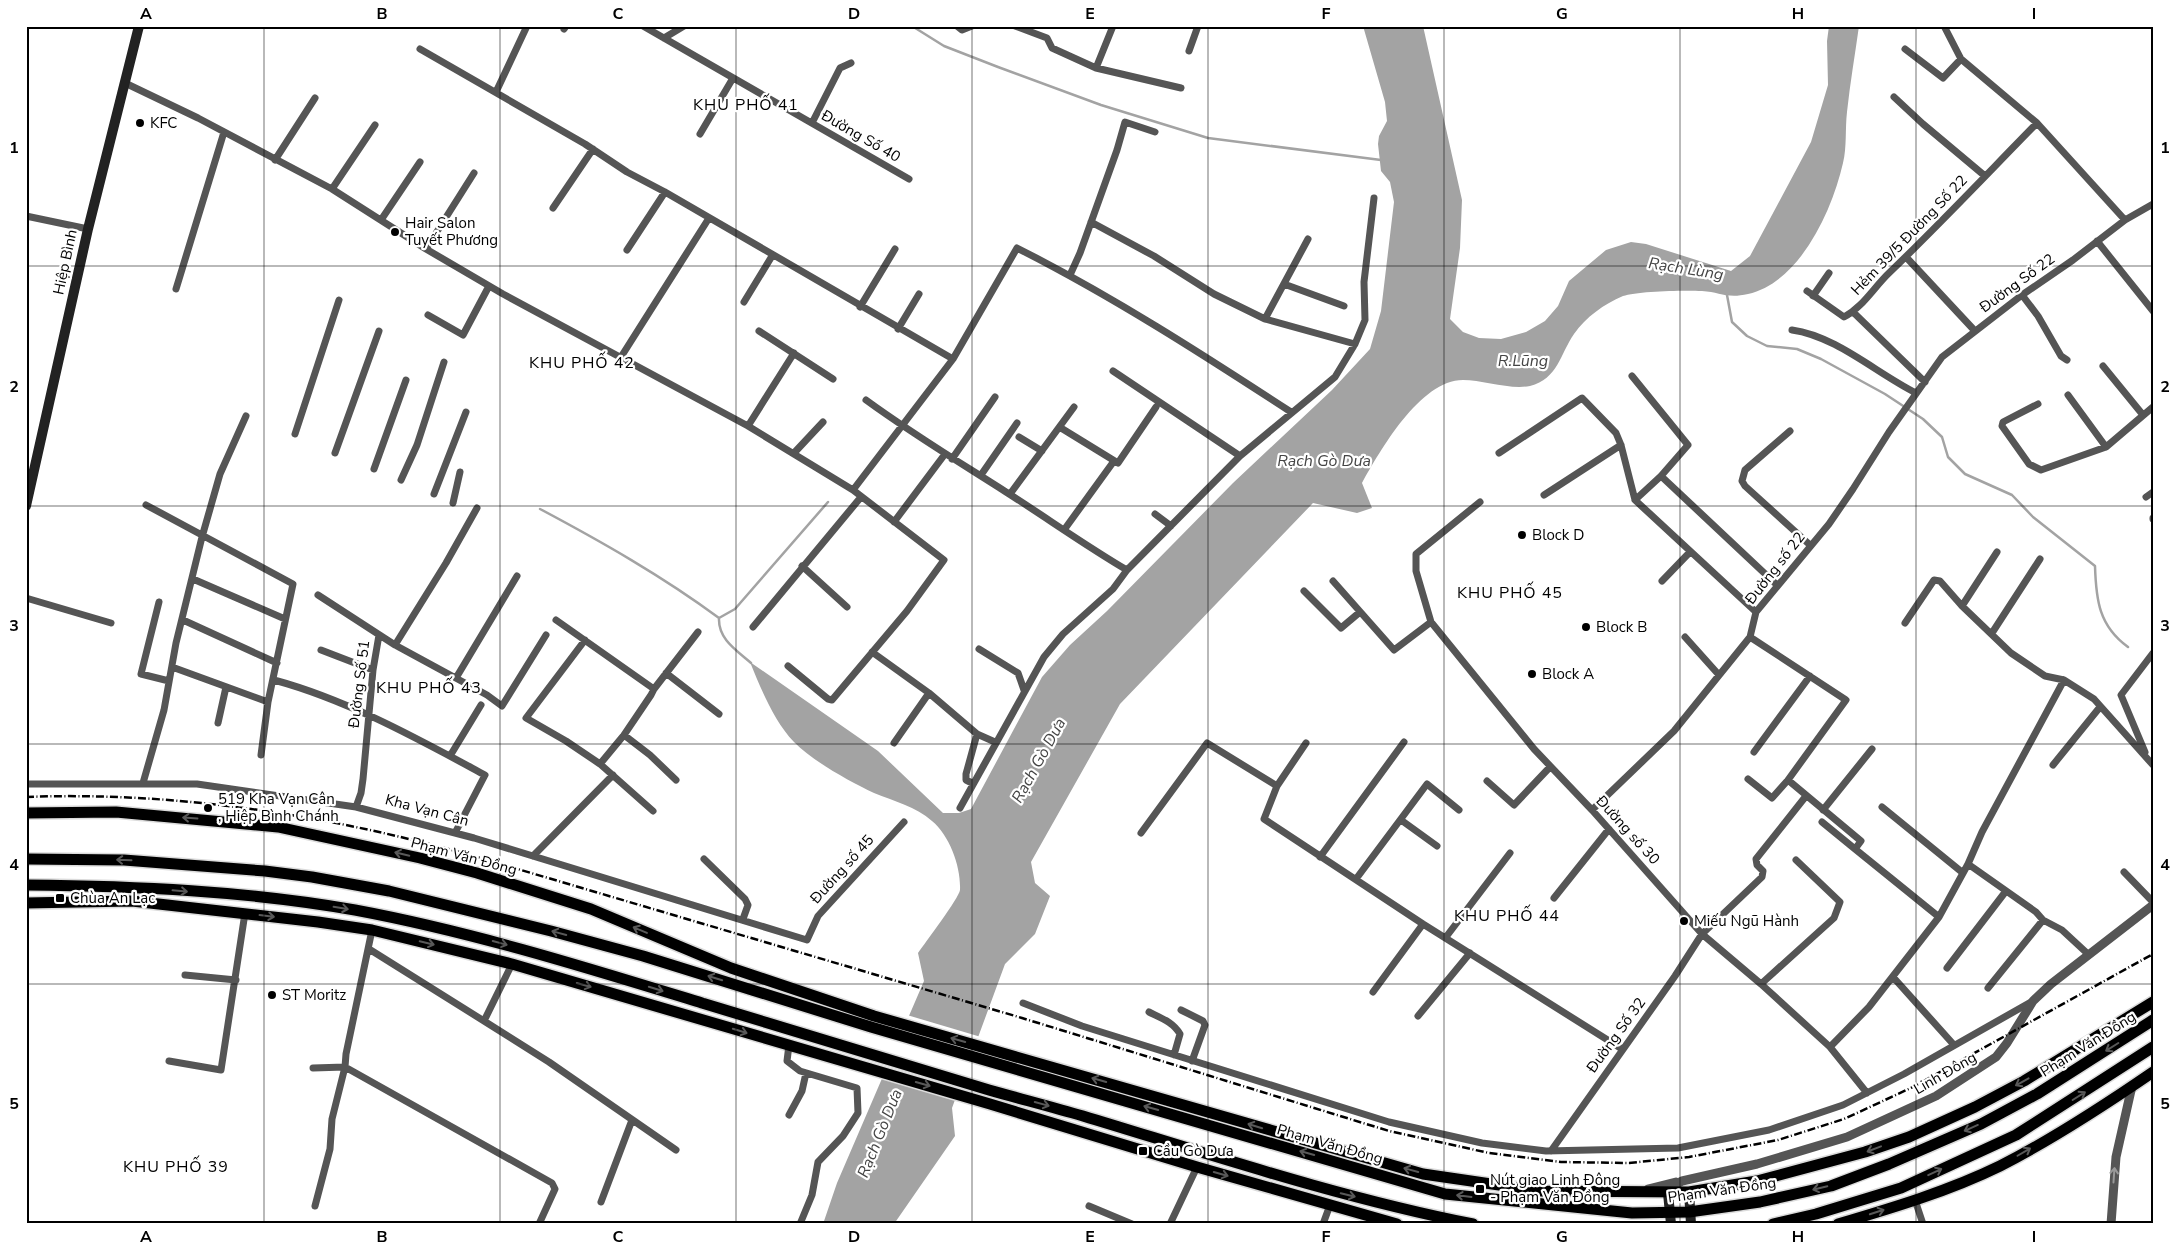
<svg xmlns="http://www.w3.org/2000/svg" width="2179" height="1250" viewBox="0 0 2179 1250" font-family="'Nunito Sans',sans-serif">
	<rect width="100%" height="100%" fill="#fff"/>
	<path fill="#a3a3a3" d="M1363,26H1423L1462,200L1460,248L1450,319L1463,332L1479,338L1501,339L1526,332L1545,321L1558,306L1569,281L1606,250L1631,242L1646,244L1731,271L1750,256L1811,142L1828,85L1827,41L1829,26H1859C1855,55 1850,83 1847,112C1845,129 1847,147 1843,163C1832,211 1800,282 1748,294C1727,299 1720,292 1702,291C1685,290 1637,291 1623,296C1604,304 1586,317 1574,334C1560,354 1558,379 1530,386C1510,390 1483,380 1463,380C1420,380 1380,451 1362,483L1372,508L1357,513L1313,503L1120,704L1031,862L1035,883L1050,896L1035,934L1005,964L952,1108L955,1136L894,1224H823L837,1183L924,981L918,953C925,943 959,898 960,890C961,867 950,836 932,821C916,807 894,801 874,793C849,781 814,762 794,742C774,721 761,689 750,662L878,751L943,813H959L971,809L1042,677L1070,645L1107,611L1233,483L1332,390L1370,349L1381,311L1394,202L1390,182L1381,171L1378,144L1379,136L1387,121L1385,102Z"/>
	<path fill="#fff" d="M907,1015L981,1037L958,1099L880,1077Z"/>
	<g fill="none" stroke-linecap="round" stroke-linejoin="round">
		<path stroke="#a3a3a3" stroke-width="2.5" d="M912,26L944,46L998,67L1101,105L1208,138L1381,160
			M1727,295L1732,322L1747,336L1767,346L1797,349L1821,359L1885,394L1923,419L1942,437L1948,457L1965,474L2012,495L2033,517L2095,566C2096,600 2099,626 2128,647
			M540,509C602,542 662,576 719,618C718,639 736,650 751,663
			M719,618L735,609L828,502"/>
		<g stroke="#dbdbdb" stroke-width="14">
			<path id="primary" d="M26,813L116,812L278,827L420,858L477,873L591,909L731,968L874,1016L1423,1174L1540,1191L1689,1192L1757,1181L1865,1152L1909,1137L1975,1107L2024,1081L2153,1002
				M26,903L132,901L318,922L372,930L512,964L990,1104L1197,1167L1397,1224
				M1838,1224C1892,1208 1949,1191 2000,1166C2051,1140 2105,1105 2153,1072"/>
		</g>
		<g stroke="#dbdbdb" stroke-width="14">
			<path id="trunk" d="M26,859L124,860L265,871L312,877L389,891L551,931L643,956L871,1027L1445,1194L1632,1213L1689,1212L1760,1202L1831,1186L1889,1164L1981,1124L2037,1094L2153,1020
				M26,885C136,886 247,891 355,910C473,932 588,968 702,1003C798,1032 894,1061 989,1090C1021,1099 1052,1107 1083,1116C1212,1155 1341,1198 1473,1224
				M1773,1224L1816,1214L1901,1188L2016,1135L2153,1047"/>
		</g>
		<path stroke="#555" stroke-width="7" d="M643,26L909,179
			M957,26L962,30L972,26
			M1015,26L1047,38L1052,48L1096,68L1181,88
			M1944,26L1961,59L2037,123L2125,220
			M564,29L566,26
			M664,38L684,26
			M420,49L585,144L627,172L665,192L953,359
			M1905,49L1943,78L1961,59
			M1189,51L1198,26
			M1096,68L1113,26
			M125,83L198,118L332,189L426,249L503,294L748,426L853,490L944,560L907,611L832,700L828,699L788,666
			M496,92L527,26
			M1894,97L1923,124L1985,176
			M812,123L840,68L851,63
			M700,134L733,78
			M275,160L315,98
			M332,189L375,125
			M553,208L593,149
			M26,216L88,229
			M381,220L420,162
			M1091,222L1154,256L1214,294L1265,319L1355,344
			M2097,241L2153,311
			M426,249L474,173
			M627,250L665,192
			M1906,257L1975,331
			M1070,275L1080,253L1117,150L1125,122L1155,132
			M1284,284L1344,306
			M176,289L224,132
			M1807,291L1844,317C1863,307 1874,287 1890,272C1940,224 1988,173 2037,123
			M2022,295L2038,316L2061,356L2067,360
			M1813,296L1829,273
			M744,302L772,256
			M860,307L895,249
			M1853,312L1925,382
			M428,315L463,335L489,286
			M1265,319L1308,239
			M898,329L919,294
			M1792,330C1836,336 1876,373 1916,393
			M759,331L833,379
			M621,357L709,218
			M2103,366L2143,415
			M1113,371L1240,456
			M1632,376L1688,445L1661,476L1635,500
			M2068,395L2106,447
			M866,400C911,433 959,462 1006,492C1047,518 1086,546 1127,570
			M2038,404L2003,422L2002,426L2029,464L2041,470L2106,447L2153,407
			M748,426L794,353
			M1061,428L1118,463L1156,407
			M1790,431L1745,470L1742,481L1745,486L1810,545
			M295,434L339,300
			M1019,437L1042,451
			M335,453L379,331
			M794,453L823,422
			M1499,453L1582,398L1616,433L1621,445L1635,500L1756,612
			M952,459L995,397
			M374,469L406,380
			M981,475L1017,423
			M1661,476L1777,585
			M401,480L417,445L444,362
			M853,490L953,359L1017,248C1112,296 1202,354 1291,412
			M434,494L466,412
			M1010,494L1074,407
			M1544,495L1621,445
			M2146,497L2153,492
			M1480,502L1416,554V571L1431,622L1534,749L1592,810L1702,934L1761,984L1830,1047L1867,1093
			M453,503L460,472
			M146,505L293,584L268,702L261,755
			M1155,514L1171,526
			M2153,518V519
			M894,522L945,454
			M1064,530L1114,461
			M802,566L847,607
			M193,579L285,619
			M1333,581L1394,650L1431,622
			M1662,581L1690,552
			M1304,591L1341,628L1360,612
			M318,595L395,645L487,695L502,706L546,635
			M26,598L111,623
			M159,602L141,674L169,681
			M1962,606L1997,552
			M183,620L277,663
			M556,620L654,689
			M1905,623L1934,580L1940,581L1962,606L2011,653L2045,676L2064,680L2094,699L2153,765
			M753,627L861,497
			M1992,633L2040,559
			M1685,637L1719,675
			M585,640L526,718L566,741L600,764L653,811
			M395,645L446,563L477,508
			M979,649L1018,673L1024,690
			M321,650L373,670
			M872,652L929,693L977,734L995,742
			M172,667L268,702
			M666,673L719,714
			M456,678L517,576
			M274,680C348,700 418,739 485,775L455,833
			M218,723L226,687
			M624,735L650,755L676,780
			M894,743L929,693
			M1754,752L1810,676
			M2145,752L2121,695L2153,653
			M450,756L481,705
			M600,764L624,735L651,695L654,689L698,632
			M2053,765L2100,707
			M1748,779L1772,798L1788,780L1846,700L1750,637
			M1788,780L1861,841L1855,849L1939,917
			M1487,781L1514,805L1550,767
			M143,783L164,710L176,643L202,537L220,474L246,416
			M972,783L966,780V774L977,734
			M26,784H197L356,807L474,838L807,940L818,916L904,822
			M1277,786L1306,743
			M356,807L361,793L363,779L373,670L379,635
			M1882,807L1963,873
			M960,808L1044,657L1063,634L1113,589L1127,570L1240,456L1335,377L1355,344L1365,320L1364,282L1374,198
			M1592,810L1674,731L1750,637L1756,612L1829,524L1853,489L1889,432L1942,357L2022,295L2073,260L2125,220L2153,204
			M1823,810L1872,749
			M1401,820L1437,846
			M1822,822L1855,849
			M1141,833L1207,743L1277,786L1264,819L1423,924L1622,1049
			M533,856L613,775
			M1320,857L1404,742
			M704,859L745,899L748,905L743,919
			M1968,864L2036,912L2043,920L2062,930L2089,955
			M2124,872L2153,902
			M1356,879L1427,784L1459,810
			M1554,898L1609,829
			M1446,937L1510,853
			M369,949L484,1021
			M512,964L484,1021L549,1062L676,1150
			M1947,968L2006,891
			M185,975L236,980
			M1893,977L1954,1045
			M1761,984L1834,918L1840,902L1796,860
			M1988,988L2043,920
			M1373,992L1423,924
			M1023,1003L1082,1026L1389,1122L1482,1143L1546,1151L1678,1148L1769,1130L1843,1105L1904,1074L2031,1002
			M1181,1010L1203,1021L1205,1025L1192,1061
			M1149,1012C1161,1018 1173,1022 1180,1034L1174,1055
			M1418,1016L1470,953
			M789,1045L787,1061L800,1071L857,1088L858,1113L843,1136L818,1162L812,1195L800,1224
			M1830,1047L1869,1007L1939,917L1968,864L1982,832L2064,680
			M169,1061L221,1070L245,913
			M313,1068L345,1067L552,1183L555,1189L539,1224
			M789,1115L802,1091L806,1073
			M1551,1151L1675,976L1702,934L1762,877L1763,871L1757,865L1756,859L1806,796
			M1915,1200L1923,1224
			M601,1202L632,1120
			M315,1206L330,1149L332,1119L345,1067L346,1054L372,930
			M1089,1206L1132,1224
			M1170,1224L1197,1167
			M1323,1224L1330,1205"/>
		<path stroke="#555" stroke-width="9" d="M1648,1189L1676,1182
			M1668,1193L1673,1186L1682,1181L1757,1164L1847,1137L1936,1096L1996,1057L2007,1043L2033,1001L2051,984L2153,905
			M2111,1224L2116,1157L2132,1086"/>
		<path stroke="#222" stroke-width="10" d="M26,506L88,229L139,26
			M1689,1192L1691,1224
			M1668,1193L1671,1224"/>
		<use href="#primary" stroke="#000" stroke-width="11"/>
		<use href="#trunk" stroke="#000" stroke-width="11"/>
		<path stroke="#000" stroke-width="2.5" stroke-dasharray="8 2.5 1 2.5" stroke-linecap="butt" d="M26,797C176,791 334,816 477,857L1022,1018L1389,1131L1489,1153L1561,1162L1629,1163L1689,1157L1778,1140L1844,1119L1913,1087L2153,954"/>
	</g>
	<defs><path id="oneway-shaft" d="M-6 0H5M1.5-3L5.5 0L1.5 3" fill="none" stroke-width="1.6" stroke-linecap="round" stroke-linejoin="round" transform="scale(1.25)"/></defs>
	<g stroke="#595959">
		<use href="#oneway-shaft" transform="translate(190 818) rotate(-176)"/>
		<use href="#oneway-shaft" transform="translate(402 854) rotate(-167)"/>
		<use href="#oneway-shaft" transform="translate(124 860) rotate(-178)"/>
		<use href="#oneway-shaft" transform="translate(180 891) rotate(5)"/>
		<use href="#oneway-shaft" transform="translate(341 908) rotate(9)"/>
		<use href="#oneway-shaft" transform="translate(267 916) rotate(7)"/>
		<use href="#oneway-shaft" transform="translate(640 930) rotate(-157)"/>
		<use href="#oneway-shaft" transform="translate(559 933) rotate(-165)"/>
		<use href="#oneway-shaft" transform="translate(427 943) rotate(13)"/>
		<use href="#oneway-shaft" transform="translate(500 943) rotate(15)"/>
		<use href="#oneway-shaft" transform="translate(715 978) rotate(-163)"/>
		<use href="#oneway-shaft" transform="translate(584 985) rotate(16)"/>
		<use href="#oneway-shaft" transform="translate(656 989) rotate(17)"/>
		<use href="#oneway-shaft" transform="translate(740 1031) rotate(17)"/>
		<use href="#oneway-shaft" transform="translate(958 1040) rotate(-164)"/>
		<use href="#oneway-shaft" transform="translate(2112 1047) rotate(148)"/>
		<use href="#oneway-shaft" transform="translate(1099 1080) rotate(-164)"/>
		<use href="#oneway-shaft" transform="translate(2022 1082) rotate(151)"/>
		<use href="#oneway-shaft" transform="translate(923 1084) rotate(16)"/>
		<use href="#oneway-shaft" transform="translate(2079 1096) rotate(-32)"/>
		<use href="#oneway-shaft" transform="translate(1042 1104) rotate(15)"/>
		<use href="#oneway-shaft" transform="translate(1151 1108) rotate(-164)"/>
		<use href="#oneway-shaft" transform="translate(1255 1126) rotate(-163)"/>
		<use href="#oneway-shaft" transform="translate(1971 1128) rotate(156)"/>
		<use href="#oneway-shaft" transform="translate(1874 1149) rotate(159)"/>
		<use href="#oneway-shaft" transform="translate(2024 1152) rotate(-30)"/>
		<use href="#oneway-shaft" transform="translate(1307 1153) rotate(-164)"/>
		<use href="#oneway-shaft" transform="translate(1411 1170) rotate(-165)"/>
		<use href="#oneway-shaft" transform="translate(1935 1172) rotate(-25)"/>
		<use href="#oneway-shaft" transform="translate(1221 1174) rotate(16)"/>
		<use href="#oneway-shaft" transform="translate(1820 1188) rotate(167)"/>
		<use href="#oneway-shaft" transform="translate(1348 1195) rotate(14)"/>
		<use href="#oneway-shaft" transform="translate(1464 1196) rotate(-173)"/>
		<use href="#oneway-shaft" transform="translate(1877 1212) rotate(-18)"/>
	</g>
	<use stroke="#999" href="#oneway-shaft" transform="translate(2114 1175) rotate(-86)"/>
	<path fill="none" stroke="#000" stroke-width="1" stroke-opacity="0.55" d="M264,26V1224M500,26V1224M736,26V1224M972,26V1224M1208,26V1224M1444,26V1224M1680,26V1224M1916,26V1224M26,266H2153M26,506H2153M26,744H2153M26,984H2153"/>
	<g fill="#000" stroke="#fff" stroke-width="2">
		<circle cx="140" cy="123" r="5"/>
		<circle cx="395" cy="232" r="5"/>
		<circle cx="1522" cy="535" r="5"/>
		<circle cx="1586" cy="627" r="5"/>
		<circle cx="1532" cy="674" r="5"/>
		<circle cx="208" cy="808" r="5"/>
		<rect x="55" y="893" width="10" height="10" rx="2.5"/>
		<circle cx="1684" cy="921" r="5"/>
		<circle cx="272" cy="995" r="5"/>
		<rect x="1138" y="1146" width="10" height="10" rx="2.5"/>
		<rect x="1475" y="1184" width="10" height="10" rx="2.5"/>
	</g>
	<g text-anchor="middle" stroke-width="4.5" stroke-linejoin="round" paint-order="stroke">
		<g font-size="15" fill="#000" stroke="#fff" text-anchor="start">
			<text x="150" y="128">KFC</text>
			<text x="405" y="228">Hair Salon<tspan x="405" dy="17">Tuyết Phương</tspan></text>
			<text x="1532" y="540">Block D</text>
			<text x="1596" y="632">Block B</text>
			<text x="1542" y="679">Block A</text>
			<text x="218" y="804">519 Kha Vạn Cân<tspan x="218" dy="17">, Hiệp Bình Chánh</tspan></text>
			<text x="70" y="903">Chùa An Lạc</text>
			<text x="1694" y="926">Miếu Ngũ Hành</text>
			<text x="282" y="1000">ST Moritz</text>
			<text x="1153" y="1156">Cầu Gò Dưa</text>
			<text x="1490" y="1185">Nút giao Linh Đông<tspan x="1490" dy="17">- Phạm Văn Đồng</tspan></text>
		</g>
		<g font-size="15" fill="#000" stroke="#fff">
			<text transform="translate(861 136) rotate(30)" y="5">Đường Số 40</text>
			<text transform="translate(1909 235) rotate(-46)" y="5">Hẻm 39/5 Đường Số 22</text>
			<text transform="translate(65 262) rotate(-78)" y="5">Hiệp Bình</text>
			<text transform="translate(2017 283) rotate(-36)" y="5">Đường Số 22</text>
			<text transform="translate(1775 568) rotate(-52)" y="5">Đường số 22</text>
			<text transform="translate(359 684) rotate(-83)" y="5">Đường Số 51</text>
			<text transform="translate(427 810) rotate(15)" y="5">Kha Vạn Cân</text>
			<text transform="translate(1628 830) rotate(48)" y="5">Đường số 30</text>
			<text transform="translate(464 856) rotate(15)" y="5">Phạm Văn Đồng</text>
			<text transform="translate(842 869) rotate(-48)" y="5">Đường số 45</text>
			<text transform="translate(1616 1035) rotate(-54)" y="5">Đường Số 32</text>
			<text transform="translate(2088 1044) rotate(-32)" y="5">Phạm Văn Đồng</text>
			<text transform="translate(1945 1073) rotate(-30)" y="5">Linh Đông</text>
			<text transform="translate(1330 1144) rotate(16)" y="5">Phạm Văn Đồng</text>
			<text transform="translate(1722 1190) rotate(-8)" y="5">Phạm Văn Đồng</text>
		</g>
		<g font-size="16" letter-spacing="1" fill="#000" stroke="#fff">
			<text x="746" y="110">KHU PHỐ 41</text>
			<text x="582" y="368">KHU PHỐ 42</text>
			<text x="1510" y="598">KHU PHỐ 45</text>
			<text x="429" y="693">KHU PHỐ 43</text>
			<text x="1507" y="921">KHU PHỐ 44</text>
			<text x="176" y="1172">KHU PHỐ 39</text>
		</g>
		<g font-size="16" font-style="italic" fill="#444" stroke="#fff">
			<text transform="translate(1686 268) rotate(9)" y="6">Rạch Lùng</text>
			<text x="1523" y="366">R.Lũng</text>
			<text x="1324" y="466">Rạch Gò Dưa</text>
			<text transform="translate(1038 760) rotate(-61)" y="6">Rạch Gò Dưa</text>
			<text transform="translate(879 1133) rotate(-68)" y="6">Rạch Gò Dưa</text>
		</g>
	</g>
	<rect width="2179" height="1250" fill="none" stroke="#ffffff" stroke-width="55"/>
	<rect x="28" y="28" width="2124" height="1194" fill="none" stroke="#000" stroke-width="2"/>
	<g font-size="16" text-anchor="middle" font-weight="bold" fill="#000">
		<text x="146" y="19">A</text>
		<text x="382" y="19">B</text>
		<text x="618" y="19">C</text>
		<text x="854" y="19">D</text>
		<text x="1090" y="19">E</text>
		<text x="1326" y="19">F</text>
		<text x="1562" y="19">G</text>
		<text x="1798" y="19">H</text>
		<text x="2034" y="19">I</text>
		<text x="14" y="153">1</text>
		<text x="2165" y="153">1</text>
		<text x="14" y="392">2</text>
		<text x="2165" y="392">2</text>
		<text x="14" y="631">3</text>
		<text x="2165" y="631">3</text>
		<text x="14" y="870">4</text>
		<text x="2165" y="870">4</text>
		<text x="14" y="1109">5</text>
		<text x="2165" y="1109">5</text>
		<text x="146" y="1242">A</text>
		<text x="382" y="1242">B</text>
		<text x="618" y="1242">C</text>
		<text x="854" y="1242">D</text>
		<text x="1090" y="1242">E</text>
		<text x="1326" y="1242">F</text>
		<text x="1562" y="1242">G</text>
		<text x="1798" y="1242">H</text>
		<text x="2034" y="1242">I</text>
	</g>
</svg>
